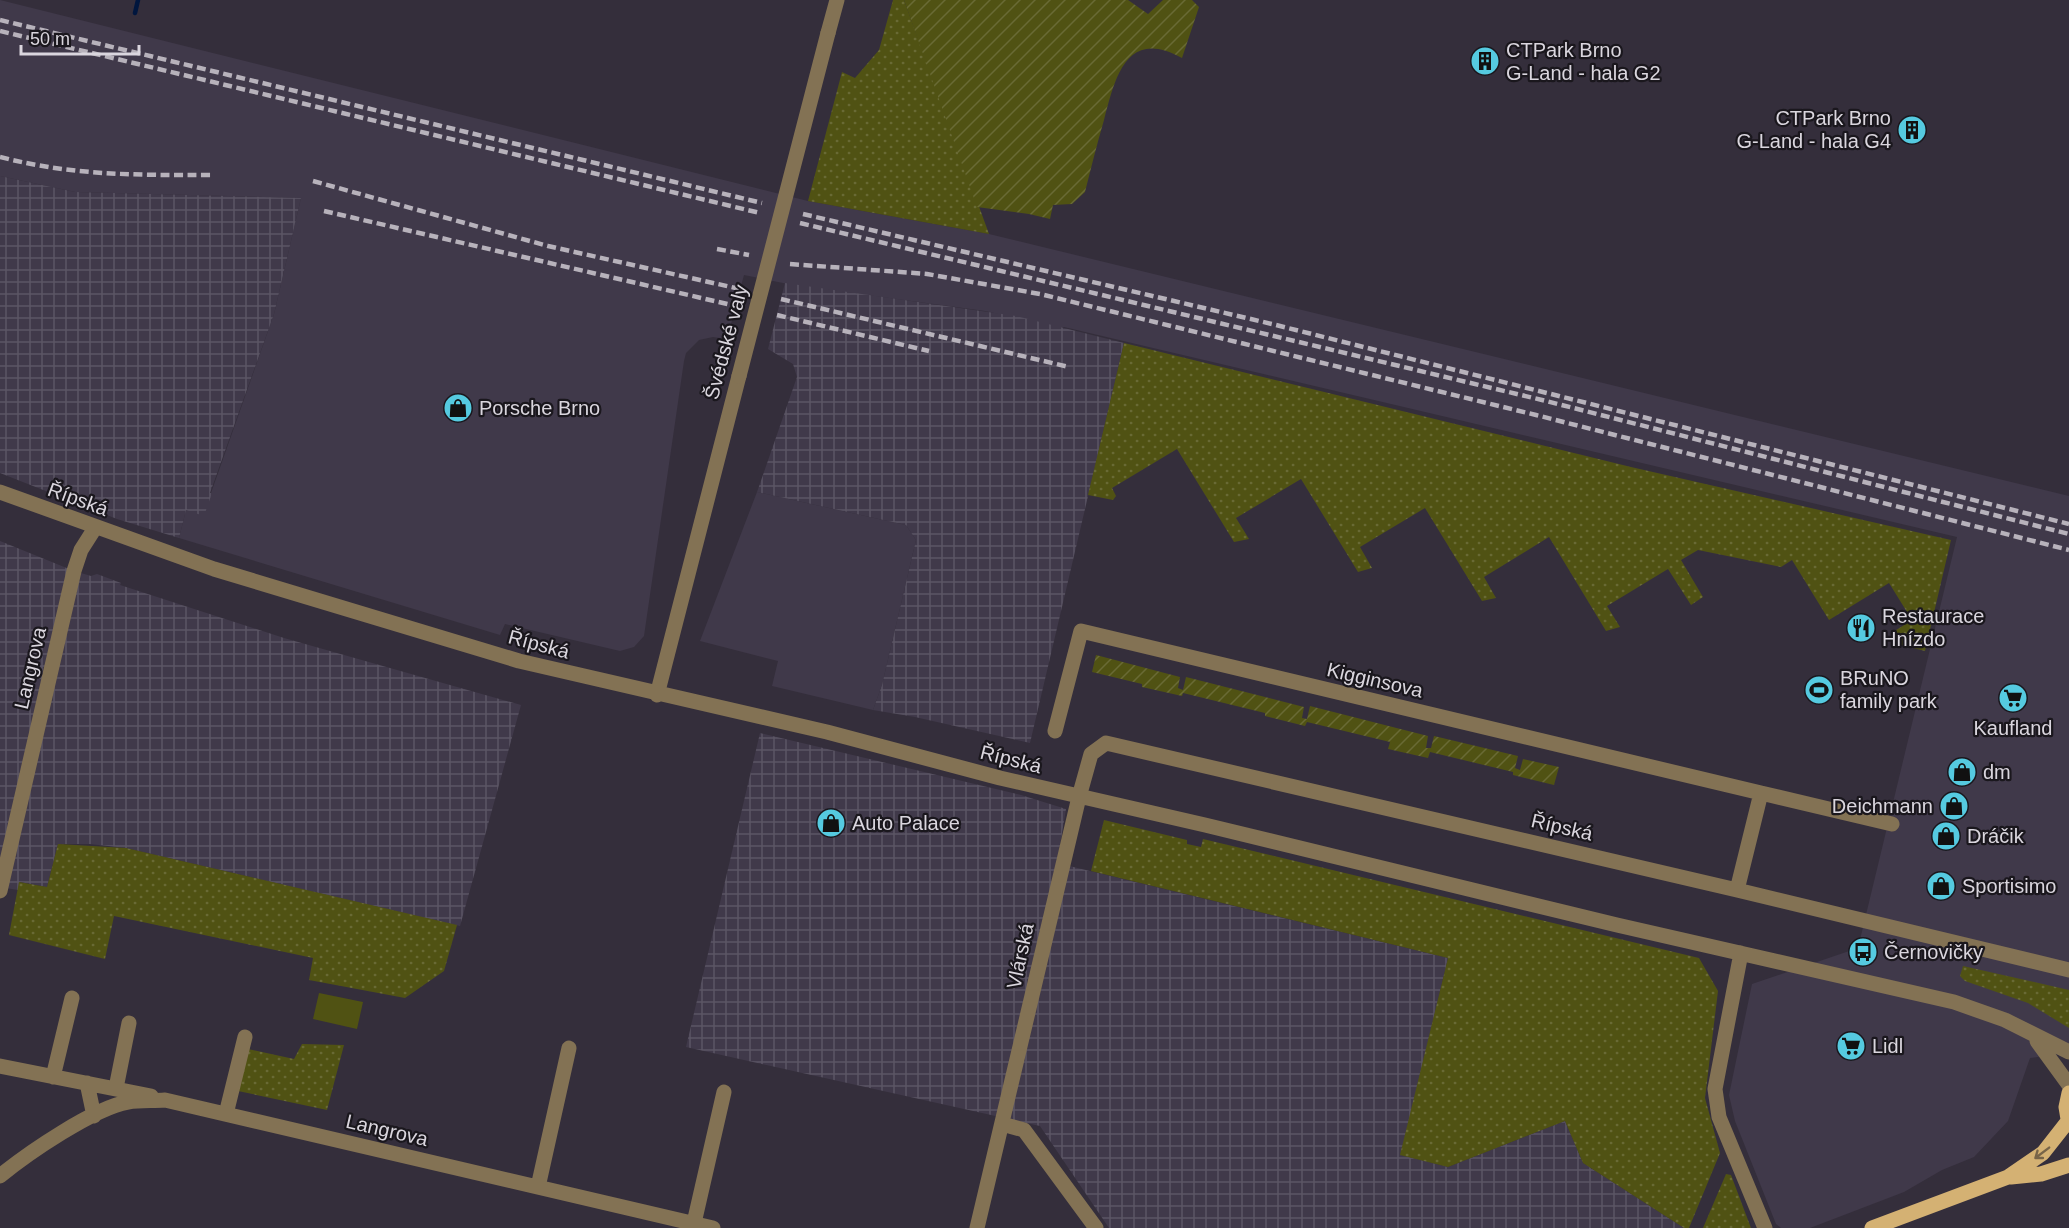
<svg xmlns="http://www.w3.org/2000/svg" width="2069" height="1228" viewBox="0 0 2069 1228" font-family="Helvetica,sans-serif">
	<defs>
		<pattern id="industrial-grid" width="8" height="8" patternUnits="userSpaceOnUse" patternTransform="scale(1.5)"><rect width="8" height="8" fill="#40394a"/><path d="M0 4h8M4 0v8" fill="none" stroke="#5b5564"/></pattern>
		<pattern id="grass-dots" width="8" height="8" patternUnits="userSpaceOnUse" patternTransform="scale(1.5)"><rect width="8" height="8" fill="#505213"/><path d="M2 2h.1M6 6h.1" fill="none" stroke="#696a35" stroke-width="1.8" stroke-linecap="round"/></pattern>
		<pattern id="garden-furrows" width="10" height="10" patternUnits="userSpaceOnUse" patternTransform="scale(1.5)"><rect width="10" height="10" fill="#505213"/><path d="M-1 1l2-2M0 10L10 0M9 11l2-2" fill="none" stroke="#696a35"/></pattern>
	</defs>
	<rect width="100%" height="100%" fill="#342e3b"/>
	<path fill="#40394a" d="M0,0L808,201L989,234L2069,496V1053L2030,1058L2008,1121L1974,1157L1942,1170L1904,1192L1810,1228H1781L1776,1224L1735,1121L1729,1095L1752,984L1858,948L1957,537L1064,327L1060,328L985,311L793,285L744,275L727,339L713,337L699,340L686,353L684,361L644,636L634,647L620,651L505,624L500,635L179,538L186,510L211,493L274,314L301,198L75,192L0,176Z
		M757,492L906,525L916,540L882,685L873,710L772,686L778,661L700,641Z"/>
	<path fill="url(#industrial-grid)" d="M0,176L75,192L301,198L274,314L210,493H212L204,516L186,510L179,538L117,519L0,473Z
		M785,283L1016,316L1124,343L1030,743L915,717L873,710L882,685L916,540L906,525L757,492L797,377L793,364L768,349Z
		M0,541L74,571L91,576L97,574L121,583L120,585L284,638L521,705L460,926L126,848L90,844H58L47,887L20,882L18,890L0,887Z
		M760,733L1021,795L1066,809L1057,863L1448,958L1401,1155L1448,1167L1565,1121L1583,1163L1684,1228H1109L1040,1126L686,1047Z"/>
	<path fill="url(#grass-dots)" d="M893,0H904L989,234L808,201L842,72L855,78L879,50Z
		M1124,343L1631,467L1951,540L1925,651L1901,645L1893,632L1912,620L1889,583L1829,620L1792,560L1781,567L1698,550L1681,560L1703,597L1691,605L1668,569L1607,606L1620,627L1606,631L1549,537L1484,577L1496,598L1482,601L1425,508L1360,547L1372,568L1358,572L1301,479L1236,518L1249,539L1234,542L1177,449L1112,488L1116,496L1113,500L1088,495Z
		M1104,820L1187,840V844L1201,847L1203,839L1699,958L1718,991L1705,1098L1720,1153L1689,1228H1684L1583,1163L1565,1121L1448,1167L1400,1155L1448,958L1091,871Z
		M58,844L126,848L457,925L444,971L405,998L309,980L313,958L114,916L105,959L9,935L19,882L47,887Z
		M1963,966L2069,990V1028L2028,1003L1965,981L1960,976Z
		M302,1044L344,1045L327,1110L238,1091L248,1049L294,1059Z
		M1726,1174L1731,1175L1751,1228H1703Z"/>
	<path fill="url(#garden-furrows)" d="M904,0H1128L1148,14L1163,0H1192L1199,7L1182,58C1126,27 1115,78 1104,120C1097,144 1091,168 1085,192L1072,204L1053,205L1050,219L1029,214L977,207Z
		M1096,655L1180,677L1178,688L1183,690L1186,677L1304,707L1302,718L1307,719L1310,706L1428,736L1426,748H1431L1434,736L1518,756L1515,768L1520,770L1523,759L1559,767L1554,785L1513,775V772L1430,752L1428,758L1388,749L1390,742L1307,722L1305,726L1265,716V713L1183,693L1182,696L1142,687V684L1092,672Z"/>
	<path fill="#505213" d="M319,993L363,1002L357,1029L313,1019Z"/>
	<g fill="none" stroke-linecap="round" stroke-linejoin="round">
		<path stroke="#00163e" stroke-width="4.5" d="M135,13L138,0"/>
		<path stroke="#837254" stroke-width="15" d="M828,33L837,0
			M0,492L214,569L519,661L827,732L1000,778L1205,825L1617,925L1954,1002L2005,1020L2069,1052
			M657,695L739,376
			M1055,731L1081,631L1761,793L1737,890
			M1761,793L1892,824
			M0,891L74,571L81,550L95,528
			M1741,953L1715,1089L1719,1117L1765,1228
			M2037,1041L2069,1085
			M0,1066L151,1096
			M53,1077L72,998
			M87,1083L94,1116
			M116,1088L129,1023
			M226,1114L245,1037
			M1002,1124L1024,1130L1096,1228
			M0,1176C28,1153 94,1108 128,1102C140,1100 153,1101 165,1100L713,1228
			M538,1187L569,1048
			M694,1223L724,1092
			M977,1228L1079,797L1091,754L1106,743L1737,890L2069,970"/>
		<path stroke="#d4b173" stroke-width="15" d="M2069,1093L2066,1107L2069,1125
			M2011,1177L2041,1174L2069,1165
			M1872,1228L2008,1177L2043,1153L2068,1121"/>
		<path stroke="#b7b2bb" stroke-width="4.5" stroke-dasharray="9 4.5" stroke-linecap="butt" d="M0,20L762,203
			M0,31L760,213
			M0,157C75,176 136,175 213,175
			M313,181L548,246L740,289
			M324,211L736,306
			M803,214L1272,324L2069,524
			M800,223L1542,400L2069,534
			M717,249L749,255
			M790,264L927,274L1040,294L1536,415L2069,550
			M781,299L1069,367
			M777,315L929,351"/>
		<path stroke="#837254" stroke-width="15" d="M739,376L828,33"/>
	</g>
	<defs><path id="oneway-shaft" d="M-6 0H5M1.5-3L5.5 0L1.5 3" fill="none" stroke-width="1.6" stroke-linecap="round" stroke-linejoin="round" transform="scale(1.5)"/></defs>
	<use stroke="#776448" href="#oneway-shaft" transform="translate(2042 1153) rotate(143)"/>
	<defs>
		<g id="building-disc" transform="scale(1.5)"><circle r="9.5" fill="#55cae0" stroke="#1a171d"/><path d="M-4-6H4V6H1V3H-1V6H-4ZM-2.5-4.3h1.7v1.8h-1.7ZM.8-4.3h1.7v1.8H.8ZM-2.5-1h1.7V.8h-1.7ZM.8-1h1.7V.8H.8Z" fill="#111"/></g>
		<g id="shop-disc" transform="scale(1.5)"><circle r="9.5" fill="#55cae0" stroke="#1a171d"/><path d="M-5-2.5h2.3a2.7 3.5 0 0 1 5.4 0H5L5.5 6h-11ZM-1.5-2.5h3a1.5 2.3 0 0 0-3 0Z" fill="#111"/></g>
		<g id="restaurant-disc" transform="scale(1.5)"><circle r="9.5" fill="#55cae0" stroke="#1a171d"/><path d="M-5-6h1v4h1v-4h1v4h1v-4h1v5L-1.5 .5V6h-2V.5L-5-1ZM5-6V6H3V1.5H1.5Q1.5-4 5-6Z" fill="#111"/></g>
		<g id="stadium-disc" transform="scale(1.5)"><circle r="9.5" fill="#55cae0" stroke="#1a171d"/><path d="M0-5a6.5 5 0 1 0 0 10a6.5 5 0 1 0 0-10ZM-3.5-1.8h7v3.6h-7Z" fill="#111"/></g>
		<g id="supermarket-disc" transform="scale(1.5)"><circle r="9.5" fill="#55cae0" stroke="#1a171d"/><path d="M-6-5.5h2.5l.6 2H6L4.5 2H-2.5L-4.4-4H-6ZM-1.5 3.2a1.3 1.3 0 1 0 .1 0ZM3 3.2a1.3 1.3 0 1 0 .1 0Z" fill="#111"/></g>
		<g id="bus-disc" transform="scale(1.5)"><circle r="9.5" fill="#55cae0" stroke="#1a171d"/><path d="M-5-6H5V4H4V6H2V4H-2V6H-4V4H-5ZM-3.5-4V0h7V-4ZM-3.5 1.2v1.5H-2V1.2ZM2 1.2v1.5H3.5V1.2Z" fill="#111"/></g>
	</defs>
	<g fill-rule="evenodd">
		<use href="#building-disc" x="1485" y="61"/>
		<use href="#building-disc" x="1912" y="130"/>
		<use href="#shop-disc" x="458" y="408"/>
		<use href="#restaurant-disc" x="1861" y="628"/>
		<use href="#stadium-disc" x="1819" y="690"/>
		<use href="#supermarket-disc" x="2013" y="698"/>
		<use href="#shop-disc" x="1962" y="772"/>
		<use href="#shop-disc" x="1954" y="806"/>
		<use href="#shop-disc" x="831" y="823"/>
		<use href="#shop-disc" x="1946" y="836"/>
		<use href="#shop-disc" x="1941" y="886"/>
		<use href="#bus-disc" x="1863" y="952"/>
		<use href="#supermarket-disc" x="1851" y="1046"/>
	</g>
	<g text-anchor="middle" stroke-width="4.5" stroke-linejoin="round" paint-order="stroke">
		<g font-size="20" fill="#dad6de" stroke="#1a171d" text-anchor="start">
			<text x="1506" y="57">CTPark Brno<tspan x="1506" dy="23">G-Land - hala G2</tspan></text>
			<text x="1891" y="125" text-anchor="end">CTPark Brno<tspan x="1891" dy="23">G-Land - hala G4</tspan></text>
			<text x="479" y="415">Porsche Brno</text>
			<text x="1882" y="623">Restaurace<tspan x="1882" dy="23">Hnízdo</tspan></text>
			<text x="1840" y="685">BRuNO<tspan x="1840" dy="23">family park</tspan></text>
			<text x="2013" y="735" text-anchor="middle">Kaufland</text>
			<text x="1983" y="779">dm</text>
			<text x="1933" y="813" text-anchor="end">Deichmann</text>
			<text x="852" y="830">Auto Palace</text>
			<text x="1967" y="843">Dráčik</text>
			<text x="1962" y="893">Sportisimo</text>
			<text x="1884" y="959">Černovičky</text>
			<text x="1872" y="1053">Lidl</text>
		</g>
		<g font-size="20" fill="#dad6de" stroke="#1a171d">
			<text transform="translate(726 342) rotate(-75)" y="7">Švédské valy</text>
			<text transform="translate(78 499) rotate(20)" y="7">Řípská</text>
			<text transform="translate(539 644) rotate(15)" y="7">Řípská</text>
			<text transform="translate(30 668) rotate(-77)" y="7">Langrova</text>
			<text transform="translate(1375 680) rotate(13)" y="7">Kigginsova</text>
			<text transform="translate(1011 759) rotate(14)" y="7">Řípská</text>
			<text transform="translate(1562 827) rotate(13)" y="7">Řípská</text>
			<text transform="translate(1020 956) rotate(-78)" y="7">Vlárská</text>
			<text transform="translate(387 1130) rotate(13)" y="7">Langrova</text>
		</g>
	</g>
	<path d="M21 45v9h118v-9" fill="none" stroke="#dad6de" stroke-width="3"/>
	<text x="30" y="45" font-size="18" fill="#dad6de" stroke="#1a171d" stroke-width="4.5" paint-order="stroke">50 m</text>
</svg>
